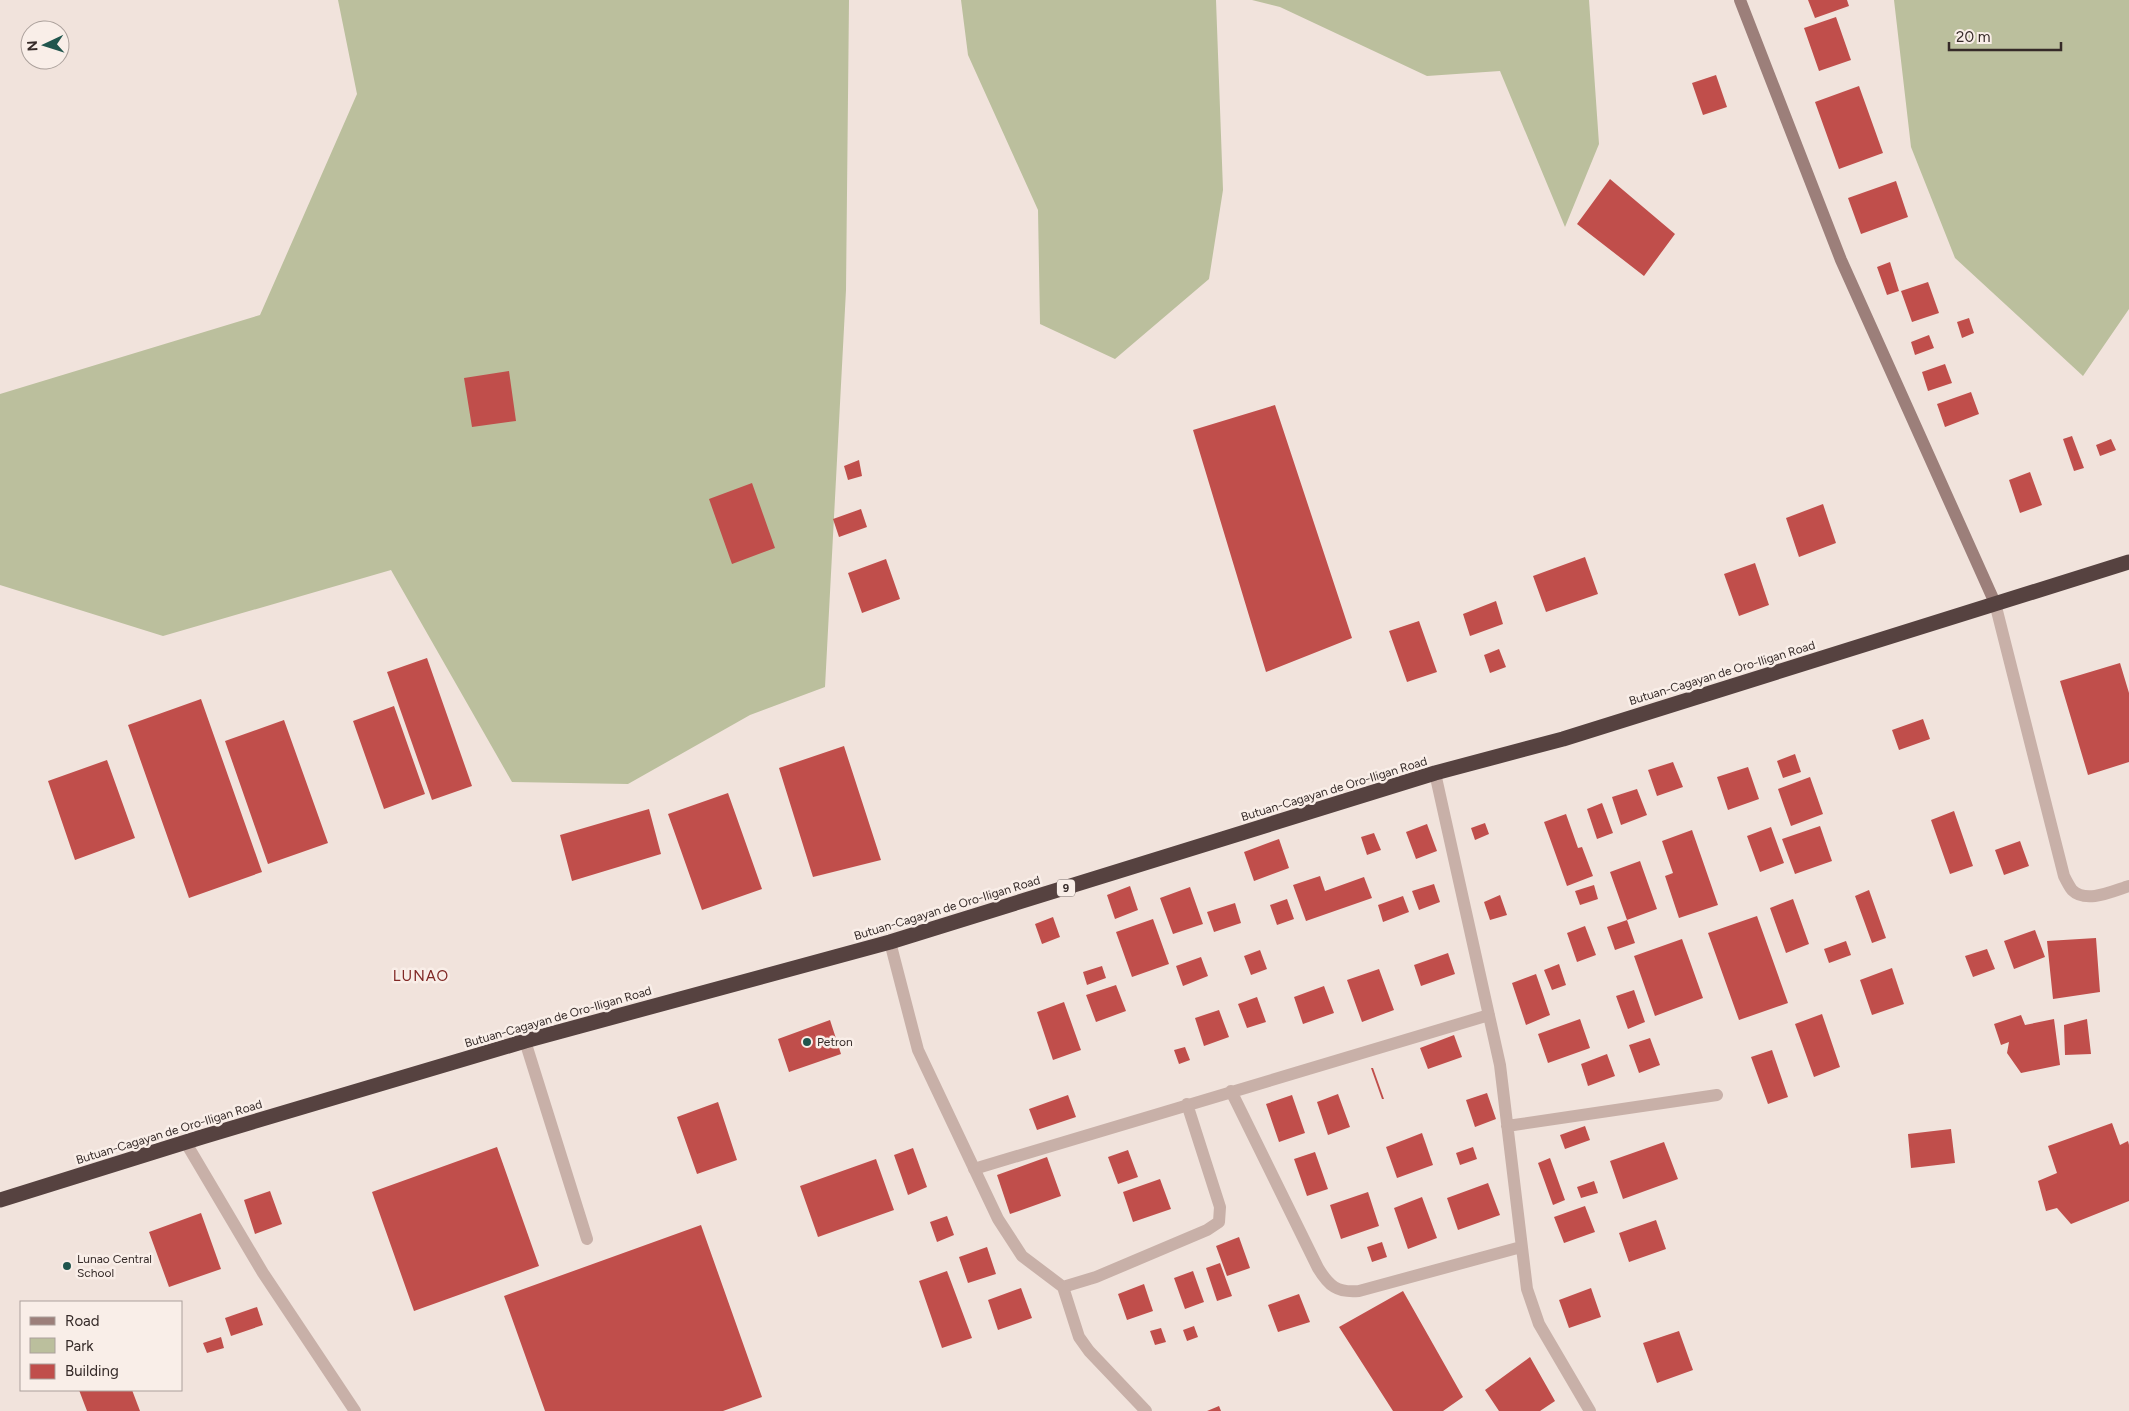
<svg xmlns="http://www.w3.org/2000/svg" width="2129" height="1411" viewBox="0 0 2129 1411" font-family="Figtree,sans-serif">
	<rect width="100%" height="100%" fill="#f1e3dc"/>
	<path fill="#bbbf9d" d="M338,0H849L846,290L825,687L750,715L628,784L512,782L391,570L163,636L0,585V394L260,315L357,94Z
		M961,0H1216L1223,190L1209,279L1115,359L1040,324L1038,210L968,55Z
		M1252,0H1589L1599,144L1565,227L1500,71L1427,76L1280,7Z
		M1894,0H2129V309L2083,376L1955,258L1911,147Z"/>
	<path fill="#c04e4b" d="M1808,0H1847L1849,6L1815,18Z
		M1836,17L1851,60L1819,71L1804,28Z
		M1716,75L1727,107L1703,115L1692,83Z
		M1859,86L1883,153L1839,169L1815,102Z
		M1610,179L1675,234L1644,276L1577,224Z
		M1896,181L1908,217L1861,234L1848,198Z
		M1890,262L1899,291L1887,295L1877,267Z
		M1928,282L1939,313L1912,322L1901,291Z
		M1969,318L1974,333L1962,338L1957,322Z
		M1929,335L1934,348L1915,355L1911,342Z
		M1945,364L1952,383L1928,391L1922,372Z
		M509,371L516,421L472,427L464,378Z
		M1971,392L1979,414L1945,427L1937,404Z
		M1275,405L1352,638L1266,672L1193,430Z
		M2072,436L2084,468L2074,471L2063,439Z
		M2111,439L2116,450L2100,456L2096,445Z
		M859,460L862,476L848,480L844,466Z
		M2030,472L2042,505L2020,513L2009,480Z
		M752,483L775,548L732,564L709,499Z
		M1823,504L1836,543L1799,557L1786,518Z
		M861,509L867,527L839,537L833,519Z
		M1585,557L1598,594L1546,612L1533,576Z
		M886,559L900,599L862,613L848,573Z
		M1755,563L1769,605L1739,616L1724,574Z
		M1496,601L1503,624L1470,636L1463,614Z
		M1419,621L1437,672L1407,682L1389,631Z
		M1499,649L1506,667L1490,673L1484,655Z
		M427,658L472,786L432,800L387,672Z
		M2120,663L2129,693V762L2088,775L2060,681Z
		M201,699L262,872L189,898L128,725Z
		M394,706L425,794L384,809L353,721Z
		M1923,719L1930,739L1899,750L1892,730Z
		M284,720L328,843L268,864L225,741Z
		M844,746L881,860L813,877L779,768Z
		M1795,754L1801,772L1783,778L1777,761Z
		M107,760L135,838L75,860L48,781Z
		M1673,762L1683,787L1657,796L1648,770Z
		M1748,767L1759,799L1728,810L1717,777Z
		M1810,777L1823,814L1791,826L1778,789Z
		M1637,789L1647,815L1621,825L1612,797Z
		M728,793L762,889L702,910L668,814Z
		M1602,803L1613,833L1597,839L1587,809Z
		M649,809L661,854L572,881L560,835Z
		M1954,811L1973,866L1950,874L1931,820Z
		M1566,814L1578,848L1582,847L1593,876L1567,886L1544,822Z
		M1485,823L1489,834L1475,840L1471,828Z
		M1427,824L1437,851L1416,859L1406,832Z
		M1820,826L1832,861L1795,874L1782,839Z
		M1771,827L1784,863L1760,872L1747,836Z
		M1692,830L1718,905L1679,918L1665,876L1673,873L1662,841Z
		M1374,833L1381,850L1367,855L1361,837Z
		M1279,839L1289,868L1254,881L1244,852Z
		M2020,841L2029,866L2004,875L1995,850Z
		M1640,861L1657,909L1627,920L1610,872Z
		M1320,876L1325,891L1364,877L1372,898L1306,921L1293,885Z
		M1434,884L1440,902L1419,910L1412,891Z
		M1594,885L1598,899L1580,905L1575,891Z
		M1130,886L1138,910L1115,919L1107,895Z
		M1190,887L1203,924L1173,934L1160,898Z
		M1869,890L1886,938L1872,943L1855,896Z
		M1500,895L1507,915L1490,920L1484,902Z
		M1403,896L1409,912L1383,922L1378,905Z
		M1287,899L1294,919L1277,925L1270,905Z
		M1793,899L1809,944L1786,953L1770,908Z
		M1235,903L1241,923L1214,932L1207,912Z
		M1757,916L1788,1003L1739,1020L1708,933Z
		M1053,917L1060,937L1042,944L1035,924Z
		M1153,919L1169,964L1132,977L1116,932Z
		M1627,920L1635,943L1615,950L1607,927Z
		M1585,926L1596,955L1577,962L1567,933Z
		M2035,930L2045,957L2014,969L2004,941Z
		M2096,938L2100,992L2053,999L2047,941Z
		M1682,939L1703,998L1655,1016L1634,956Z
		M1846,941L1851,955L1829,963L1824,949Z
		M1987,949L1995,969L1973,977L1965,956Z
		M1260,950L1267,969L1251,975L1244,956Z
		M1448,953L1455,974L1421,986L1414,965Z
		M1201,957L1208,976L1183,986L1176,966Z
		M1559,964L1566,985L1552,990L1544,970Z
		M1102,966L1106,978L1087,985L1083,972Z
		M1892,968L1904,1004L1872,1015L1860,980Z
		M1379,969L1394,1010L1362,1022L1347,980Z
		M1536,974L1550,1015L1526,1025L1512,983Z
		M1116,985L1126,1011L1096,1022L1086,995Z
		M1324,986L1334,1013L1303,1024L1294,997Z
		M1634,990L1645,1022L1628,1029L1616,996Z
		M1257,997L1266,1022L1247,1028L1238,1004Z
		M1064,1002L1081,1050L1053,1060L1037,1012Z
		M1219,1010L1229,1037L1204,1046L1195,1018Z
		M1822,1014L1840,1067L1814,1077L1795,1024Z
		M2021,1015L2025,1025L2054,1019L2060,1065L2021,1073L2007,1053L2009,1042L2001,1045L1994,1024Z
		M1580,1019L1590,1048L1548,1063L1538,1034Z
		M2087,1019L2091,1054L2065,1055L2064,1025Z
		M830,1020L841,1054L789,1072L778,1039Z
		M1454,1035L1462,1057L1428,1069L1420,1048Z
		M1650,1038L1660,1065L1639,1073L1629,1045Z
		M1185,1047L1190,1060L1179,1064L1174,1050Z
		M1772,1050L1788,1097L1768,1104L1751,1057Z
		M1607,1054L1615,1076L1588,1086L1581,1064Z
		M1371,1068H1373L1384,1099H1382Z
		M1487,1093L1496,1119L1475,1127L1466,1100Z
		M1338,1094L1350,1127L1328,1135L1317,1102Z
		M1068,1095L1076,1117L1037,1130L1029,1109Z
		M1292,1095L1305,1133L1279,1142L1266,1104Z
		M718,1102L737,1160L697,1174L677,1117Z
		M2112,1123L2120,1145L2128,1141L2129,1145V1201L2071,1224L2057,1208L2046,1211L2038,1181L2057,1173L2048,1146Z
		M1585,1126L1590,1140L1565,1149L1560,1135Z
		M1951,1129L1955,1163L1911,1168L1908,1134Z
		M1422,1133L1433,1165L1397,1178L1386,1147Z
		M1664,1142L1678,1179L1623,1199L1610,1161Z
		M497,1147L539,1266L414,1311L372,1192Z
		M1473,1147L1477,1159L1460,1165L1456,1153Z
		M913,1148L927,1187L908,1195L894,1155Z
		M1128,1150L1138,1177L1118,1184L1108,1157Z
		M1315,1152L1328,1189L1307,1196L1294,1159Z
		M1047,1157L1061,1196L1010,1214L997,1175Z
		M1550,1158L1565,1200L1553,1205L1538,1163Z
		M876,1159L894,1210L818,1237L800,1186Z
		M1160,1179L1171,1209L1133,1222L1123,1192Z
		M1594,1181L1598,1193L1581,1198L1577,1187Z
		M1488,1183L1500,1215L1458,1230L1447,1198Z
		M270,1191L282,1224L255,1234L244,1200Z
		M1368,1192L1379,1226L1341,1239L1330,1205Z
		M1422,1197L1437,1238L1408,1249L1394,1208Z
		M1585,1206L1595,1232L1564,1243L1554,1217Z
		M201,1213L221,1269L169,1287L149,1232Z
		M947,1216L954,1235L937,1242L930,1222Z
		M1656,1220L1666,1249L1629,1262L1619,1233Z
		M701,1225L762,1397L723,1411H545L504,1296Z
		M1239,1237L1250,1268L1227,1276L1216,1246Z
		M1382,1242L1387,1257L1372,1262L1367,1247Z
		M987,1247L996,1274L968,1283L959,1257Z
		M1220,1263L1232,1296L1217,1301L1206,1268Z
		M947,1271L972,1338L942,1348L919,1281Z
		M1193,1271L1204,1302L1185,1309L1174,1278Z
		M1144,1284L1153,1311L1127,1320L1118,1294Z
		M1021,1288L1032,1318L998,1330L988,1300Z
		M1591,1288L1601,1317L1569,1328L1559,1300Z
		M1403,1291L1463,1397L1443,1411H1393L1339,1327Z
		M1299,1294L1310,1322L1278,1332L1268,1305Z
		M257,1307L263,1325L231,1336L225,1318Z
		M1194,1326L1198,1337L1187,1341L1183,1330Z
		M1161,1328L1166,1342L1155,1345L1150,1331Z
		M1679,1331L1693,1370L1657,1383L1643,1343Z
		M221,1337L224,1348L207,1353L203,1343Z
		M1530,1357L1555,1401L1540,1411H1499L1485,1390Z
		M79,1390H132L140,1411H87Z
		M1219,1406L1221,1411H1207Z"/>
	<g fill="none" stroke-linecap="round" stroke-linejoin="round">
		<path stroke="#c8b0a8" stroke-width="12" d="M1995,603L2064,876C2066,880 2069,886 2072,890C2086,904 2113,891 2129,886
			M1435,773L1500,1065L1527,1289L1539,1324L1590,1411
			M890,942L918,1050L998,1219L1022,1256L1063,1287L1096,1277L1207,1230L1219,1222L1220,1207L1187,1104
			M525,1041L587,1239
			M1231,1091L1318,1268C1329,1286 1337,1293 1359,1291L1521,1247
			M1507,1126L1717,1095
			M186,1143L263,1273L355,1411
			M974,1169L1489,1015
			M1063,1287L1079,1337L1089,1351L1146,1411"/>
		<path stroke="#9c7f7a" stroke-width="12" d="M1740,0L1841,260L1995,603"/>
		<path stroke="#564240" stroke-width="15" d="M0,1200L202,1137L525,1041L890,942L1435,773L1563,739L2129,562"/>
	</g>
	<g fill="#20554d" stroke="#f9eee8" stroke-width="2">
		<circle cx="807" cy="1042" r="5"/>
		<circle cx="67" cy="1266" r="5"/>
	</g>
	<g text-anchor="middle" stroke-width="5" stroke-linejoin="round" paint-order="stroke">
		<rect fill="#f9eee8" stroke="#706562" stroke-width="1" x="1057" y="879.5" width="18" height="17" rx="4"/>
		<g font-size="11" font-weight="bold" fill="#352a28">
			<text x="1066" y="892">9</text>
		</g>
		<g font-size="12" fill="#352a28" stroke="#f9eee8">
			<text transform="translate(1722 673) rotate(-17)" y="4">Butuan-Cagayan de Oro-Iligan Road</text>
			<text transform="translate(1334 789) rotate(-17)" y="4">Butuan-Cagayan de Oro-Iligan Road</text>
			<text transform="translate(947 908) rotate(-17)" y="4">Butuan-Cagayan de Oro-Iligan Road</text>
			<text transform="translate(558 1017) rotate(-16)" y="4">Butuan-Cagayan de Oro-Iligan Road</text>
			<text transform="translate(169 1132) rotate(-17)" y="4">Butuan-Cagayan de Oro-Iligan Road</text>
		</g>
		<g font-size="12" fill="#352a28" stroke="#f9eee8" text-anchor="start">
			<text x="817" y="1046">Petron</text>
			<text x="77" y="1263">Lunao Central<tspan x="77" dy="14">School</tspan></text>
		</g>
		<g font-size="15" letter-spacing="1" fill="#802825" stroke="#f9eee8">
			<text x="421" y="981">LUNAO</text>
		</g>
	</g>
	<rect x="20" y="1301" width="162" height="90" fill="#f9eee8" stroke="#aba09b"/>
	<rect x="30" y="1317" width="25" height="8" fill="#9c7f7a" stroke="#aba09b"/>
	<text x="65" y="1326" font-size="15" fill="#352a28">Road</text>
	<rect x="30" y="1338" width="25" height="15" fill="#bbbf9d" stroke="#aba09b"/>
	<text x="65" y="1351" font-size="15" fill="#352a28">Park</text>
	<rect x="30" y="1364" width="25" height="15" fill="#c04e4b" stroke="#aba09b"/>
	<text x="65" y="1376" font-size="15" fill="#352a28">Building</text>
	<g transform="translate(45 45) rotate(266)"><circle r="24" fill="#f9eee8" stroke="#aba09b"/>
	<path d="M0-4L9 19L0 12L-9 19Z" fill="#20554d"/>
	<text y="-8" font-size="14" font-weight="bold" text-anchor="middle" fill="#352a28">N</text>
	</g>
	<path d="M1949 42v8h112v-8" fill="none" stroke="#352a28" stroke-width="2.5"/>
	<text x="1956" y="42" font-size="15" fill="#352a28" stroke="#f9eee8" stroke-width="4" paint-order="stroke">20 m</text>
</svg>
